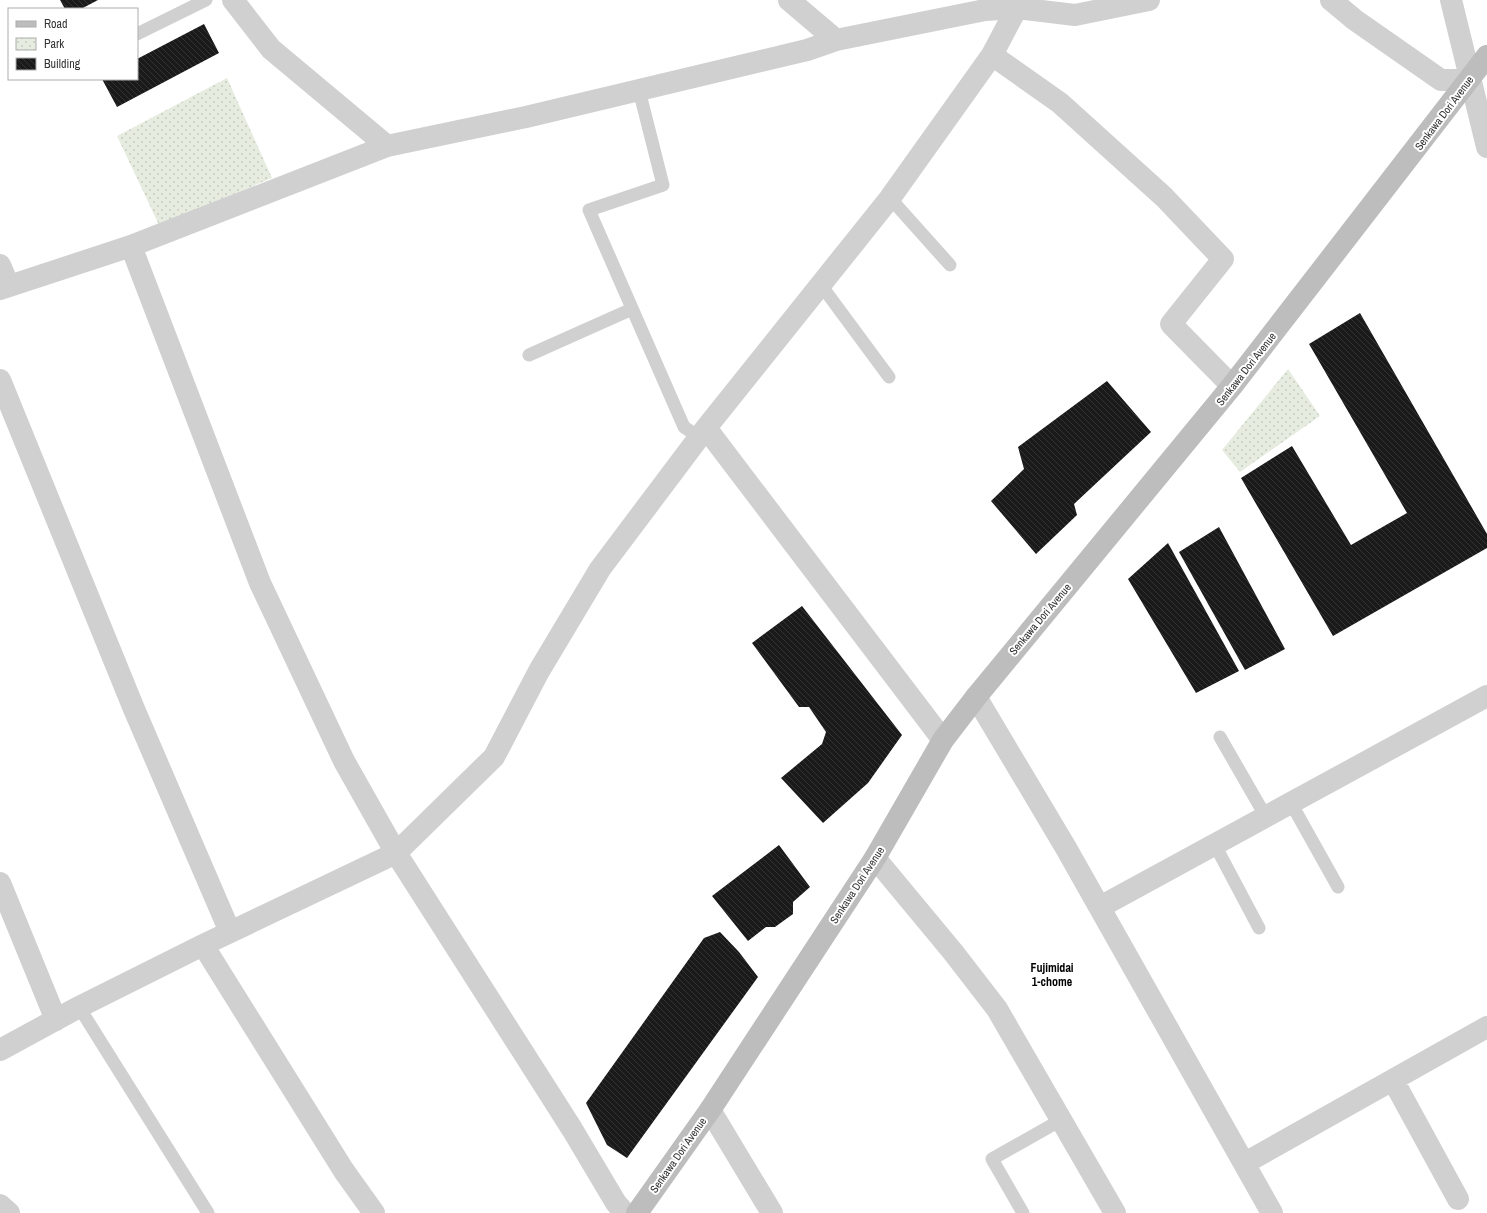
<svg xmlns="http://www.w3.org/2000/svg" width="1487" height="1213" viewBox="0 0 1487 1213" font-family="'Archivo Narrow',sans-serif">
	<defs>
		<pattern id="park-dots" width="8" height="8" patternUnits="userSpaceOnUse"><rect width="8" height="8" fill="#e6ecdf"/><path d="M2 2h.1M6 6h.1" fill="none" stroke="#c6cbc0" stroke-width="1.8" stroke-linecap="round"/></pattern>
		<pattern id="building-back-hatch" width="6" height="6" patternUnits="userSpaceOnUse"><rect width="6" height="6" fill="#1a1a1a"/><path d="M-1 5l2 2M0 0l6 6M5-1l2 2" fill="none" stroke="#333"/></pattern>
	</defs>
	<rect width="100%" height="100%" fill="#fff"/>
	<path fill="url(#park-dots)" d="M227,78L272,178L159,225L117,136Z
		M1288,369L1320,416L1240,472L1222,450Z"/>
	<path fill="url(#building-back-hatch)" d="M60,0H98L81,9H65Z
		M204,24L219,53L117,107L102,79H137V59Z
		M1360,313L1487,534V548L1333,636L1241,478L1292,446L1351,545L1407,513L1309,344Z
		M1107,381L1151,432L1074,504L1077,515L1036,554L991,501L1024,469L1018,447Z
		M1219,527L1285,649L1245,670L1179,552Z
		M1168,543L1239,671L1196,693L1128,579Z
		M802,606L902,735L868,783L823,823L781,778L822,744L826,732L809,707H799L752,643Z
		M779,845L810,887L793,902V914L775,927H766L748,941L712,896Z
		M720,932L739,952L758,977L627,1158L607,1145L586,1103L704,938Z"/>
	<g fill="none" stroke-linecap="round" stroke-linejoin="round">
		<path stroke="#d0d0d0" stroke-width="13" d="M137,34L206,0
			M639,90L663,185L589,210L684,427L699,437
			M890,198L950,265
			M821,285L889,377
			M529,355L632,309
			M1220,737L1266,817
			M1291,803L1338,887
			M1215,845L1259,928
			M79,1007L208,1213
			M1023,1213L992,1159L1061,1120"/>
		<path stroke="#d0d0d0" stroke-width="22" d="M233,0L271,49L387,146
			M789,0L836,40
			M1331,0L1355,20L1441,80H1470
			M1451,0L1487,147
			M992,55L1060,103L1164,197L1223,259L1171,324L1232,386
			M131,246L260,583L344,761L396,853L572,1129L616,1203L625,1213
			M0,265L9,286
			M0,289L131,246L387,146L526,117L807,50L836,40L985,10L1017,8L1075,15L1149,0
			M0,380L134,709L230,932
			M706,428L943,740
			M976,697L1066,848L1272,1213
			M875,858L953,952L997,1009L1115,1213
			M0,883L56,1020
			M1100,907L1487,696
			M203,945L344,1171L374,1213
			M0,1050L79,1007L203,945L396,853L494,757L539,671L600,569L706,428L890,198L992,55L1021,0
			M1393,1080L1458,1199
			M710,1110L772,1213
			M1245,1163L1487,1027
			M0,1205L9,1213"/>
		<path stroke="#bdbdbd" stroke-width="22" d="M637,1213L710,1110L875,858L943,740L976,697L1232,386L1487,56"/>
	</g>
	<g text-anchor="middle" stroke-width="4" stroke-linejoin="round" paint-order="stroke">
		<g font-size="11" fill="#333" stroke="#fff">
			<text transform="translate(1444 113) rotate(-53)" y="4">Senkawa Dori Avenue</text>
			<text transform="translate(1246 369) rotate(-52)" y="4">Senkawa Dori Avenue</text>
			<text transform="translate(1040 619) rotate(-50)" y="4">Senkawa Dori Avenue</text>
			<text transform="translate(857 885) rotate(-57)" y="4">Senkawa Dori Avenue</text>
			<text transform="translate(678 1155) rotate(-55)" y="4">Senkawa Dori Avenue</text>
		</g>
		<g font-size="12" font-weight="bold" fill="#000" stroke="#fff">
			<text x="1052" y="972">Fujimidai<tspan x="1052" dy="14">1-chome</tspan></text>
		</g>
	</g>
	<rect x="8" y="8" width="130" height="72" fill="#ffffff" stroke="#adadad"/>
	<rect x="16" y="21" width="20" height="6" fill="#bdbdbd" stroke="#adadad"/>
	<text x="44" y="28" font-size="12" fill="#333333">Road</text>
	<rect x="16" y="38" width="20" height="12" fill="url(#park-dots)" stroke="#adadad"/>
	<text x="44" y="48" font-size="12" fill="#333333">Park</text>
	<rect x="16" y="58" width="20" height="12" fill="url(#building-back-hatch)" stroke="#adadad"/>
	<text x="44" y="68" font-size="12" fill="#333333">Building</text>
</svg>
